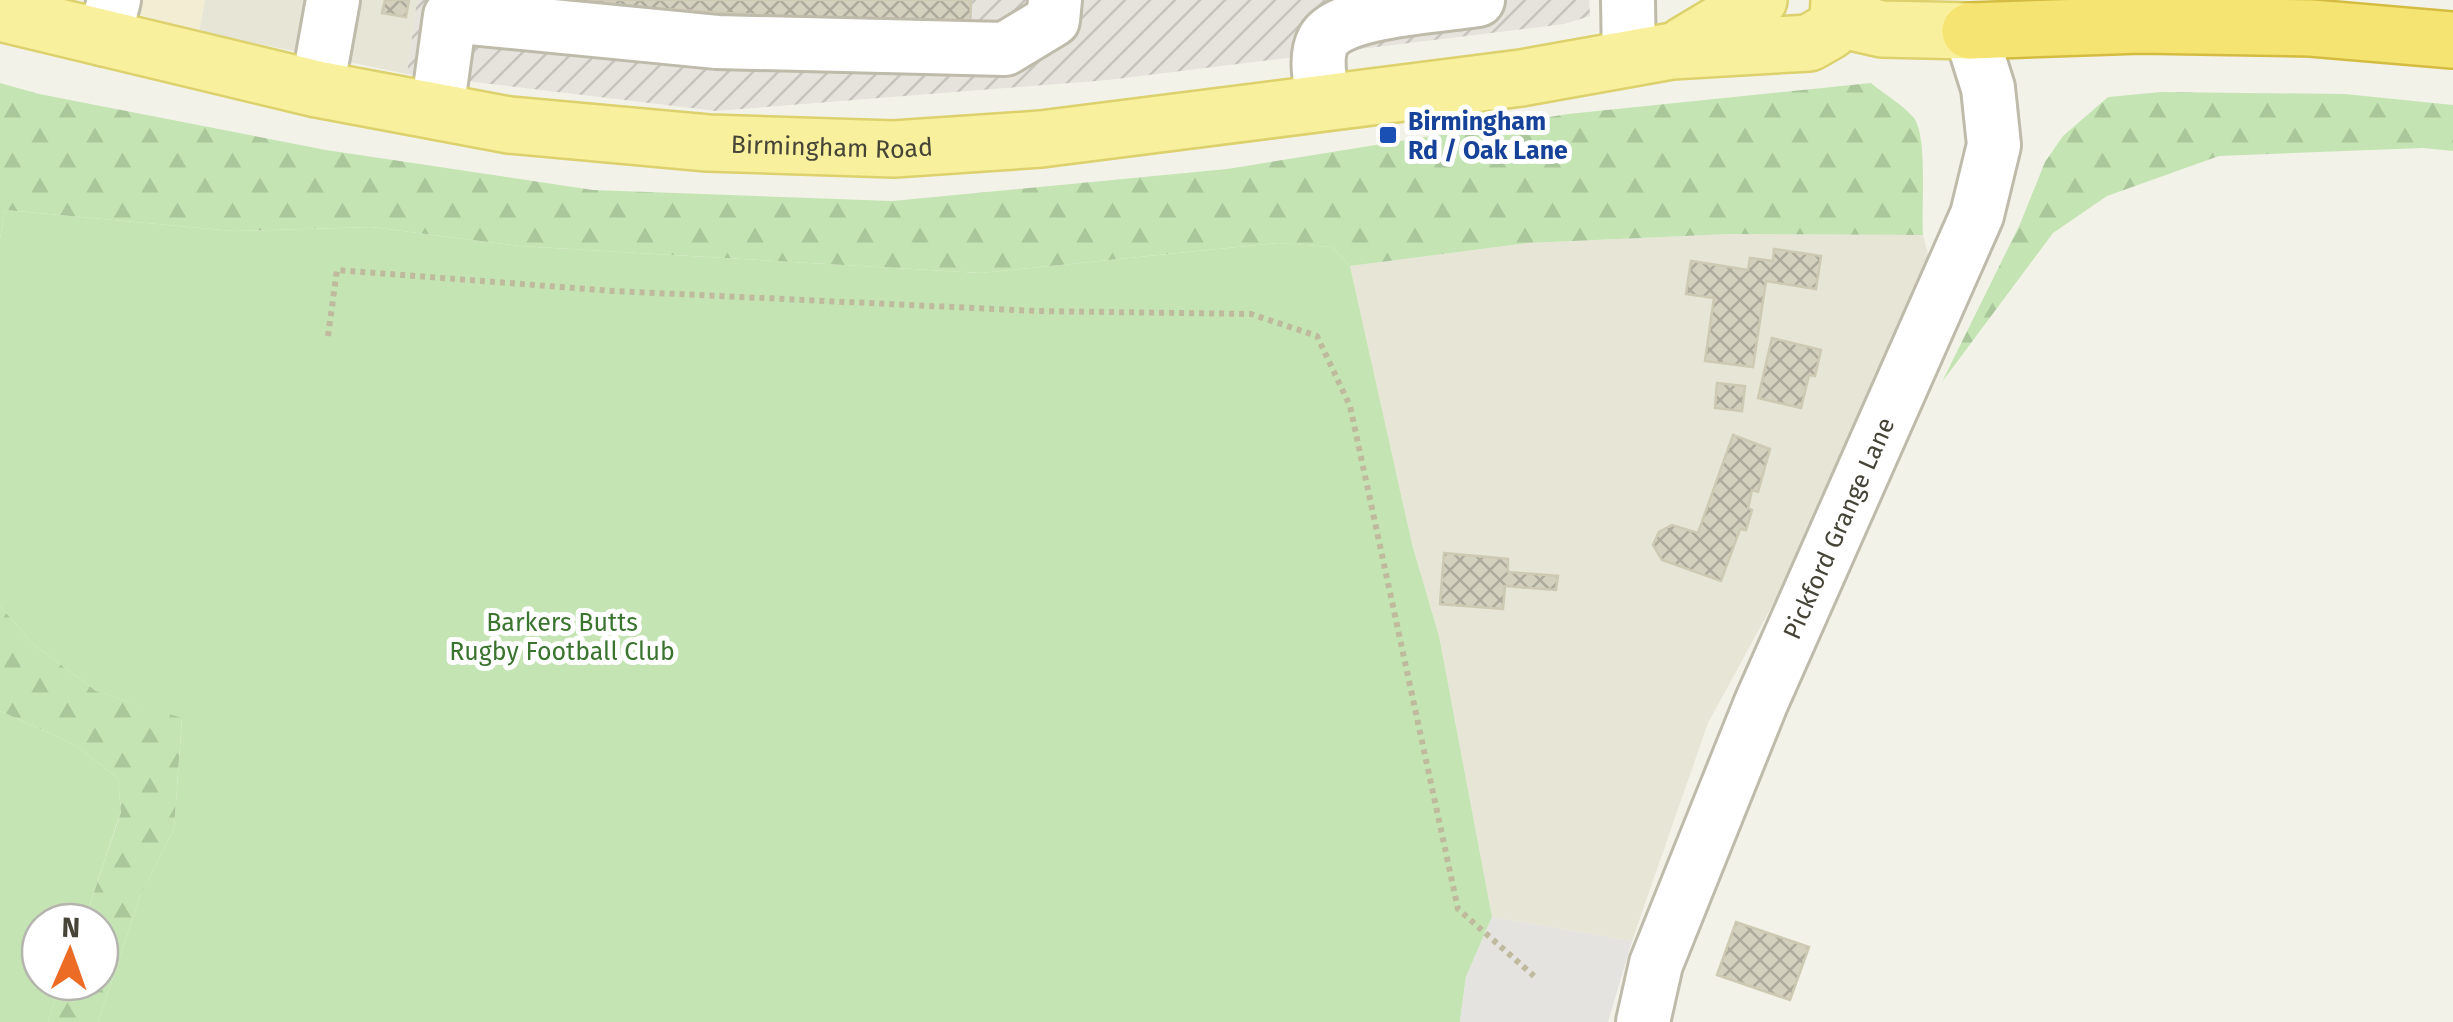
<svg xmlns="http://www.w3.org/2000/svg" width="2453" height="1022" viewBox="0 0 2453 1022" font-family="'Fira Sans',sans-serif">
	<defs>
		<pattern id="industrial-furrows" width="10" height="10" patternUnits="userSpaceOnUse" patternTransform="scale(2.5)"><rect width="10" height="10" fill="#e5e3dc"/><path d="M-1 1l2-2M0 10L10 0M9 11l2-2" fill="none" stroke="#c6c4bd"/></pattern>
		<pattern id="forest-firs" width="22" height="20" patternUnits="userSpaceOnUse" patternTransform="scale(2.5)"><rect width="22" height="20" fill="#c4e5b3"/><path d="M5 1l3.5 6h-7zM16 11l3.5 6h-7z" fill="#aac69b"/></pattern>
		<pattern id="building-cross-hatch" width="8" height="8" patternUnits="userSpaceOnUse" patternTransform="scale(2.5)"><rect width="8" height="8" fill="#d4d0be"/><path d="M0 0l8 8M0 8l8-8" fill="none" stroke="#aeaa9b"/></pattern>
	</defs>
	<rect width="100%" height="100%" fill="#f3f2e8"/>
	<path fill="#e6e5d6" d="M205,0H417L407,74L199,32Z
		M1729,234L1923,235L1931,265L1791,571L1708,723L1632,941L1492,917L1439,636L1412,544L1350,266L1528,243Z"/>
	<path fill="#f3edd4" d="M89,0H205L199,32Z"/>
	<path fill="url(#industrial-furrows)" d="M417,0H1589L1590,16L1564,24L1108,80L716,111L407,74Z"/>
	<path fill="#c4e5b3" d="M5,210L233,231L371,227L519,246L981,273L1277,243L1332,247L1350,266L1412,544L1439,636L1492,917L1466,977L1460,1022H98L141,894L174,829L182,719L96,691L33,644L0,606V238Z
		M0,711L75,745L118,778L121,811L84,922H40V982H61L48,1022H0Z"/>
	<path fill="url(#forest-firs)" d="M0,83L39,94L326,150L593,190L892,201L1227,169L1568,114L1871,83C1884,94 1903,105 1914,118C1928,138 1921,207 1923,235L1729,234L1528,243L1350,266L1332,247L1276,243L981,273L519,246L371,227L233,231L5,210L0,238Z
		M2161,92L2345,94L2453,105V151L2423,148L2219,156L2107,196L2053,233L1942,382L2020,224L2045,162L2063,136L2108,97Z
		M0,606L33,644L96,691L182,718L174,829L141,894L98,1022H48L61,982H100V922H84L121,812L118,778L75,745L0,711Z"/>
	<path fill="#e4e3df" d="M1492,917L1632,941L1608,1022H1460L1466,977Z"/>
	<path fill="url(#building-cross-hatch)" stroke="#cec9b2" stroke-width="2.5" d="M385,0H409L406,17L382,13Z
		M519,0H971L970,28Z
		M1774,249L1821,256L1816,289L1766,281L1753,367L1705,361L1714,298L1686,294L1691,261L1748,270L1750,258L1773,261Z
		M1772,338L1821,350L1815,376L1809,375L1801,408L1758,398Z
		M1717,383L1745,386L1742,411L1715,408Z
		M1733,435L1770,449L1758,492L1752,490L1748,508L1752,510L1746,530L1740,529L1721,581L1662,560L1653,545L1659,532L1672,525L1698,533Z
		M1444,553L1508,559V572L1558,576L1556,590L1505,586L1503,609L1440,604Z
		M1736,922L1809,947L1790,1000L1717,975Z"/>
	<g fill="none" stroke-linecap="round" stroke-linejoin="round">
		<g stroke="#bebbab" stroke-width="58">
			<g id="minor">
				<path d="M1628,0L1629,59"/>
				<path d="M104,39L114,0"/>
				<path d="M317,89L333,0"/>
				<path d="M1323,103C1321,84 1314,58 1323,41C1337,10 1445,6 1478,0"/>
				<path d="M437,111L450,16L717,42L1005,49L1053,20L1055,0"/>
				<path id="s1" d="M1643,1022L1656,964L1761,703L1977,215L1994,145L1988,88L1970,31"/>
			</g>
		</g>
		<g stroke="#dcd16d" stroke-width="60">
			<g id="major">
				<path id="s2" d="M0,13L317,89L509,125L708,143L894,149L1041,139L1521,78L1672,51L1809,43L1830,31L1838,19L1839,0"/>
				<path d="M1838,19L1882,29L1970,31"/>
				<path d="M1684,45L1759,0"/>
			</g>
		</g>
		<g stroke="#d4bc41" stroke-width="60">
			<path id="highway" d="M1970,31L2141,25L2311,28L2453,40"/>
		</g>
		<path stroke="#bfba9d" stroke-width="6" stroke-dasharray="5 5" stroke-linecap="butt" d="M328,336L337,270L614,291L1037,311L1251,314L1317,336L1350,406L1458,909L1534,976"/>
		<use href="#minor" stroke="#fff" stroke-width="52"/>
		<use href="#major" stroke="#f8f09c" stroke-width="55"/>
		<use href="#highway" stroke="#f5e471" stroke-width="55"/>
	</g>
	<rect fill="#1a4fb4" stroke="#fff" stroke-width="4" x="1378" y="125" width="20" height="20" rx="5"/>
	<g text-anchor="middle" stroke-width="10" stroke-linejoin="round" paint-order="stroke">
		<g font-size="25" font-weight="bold" fill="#164399" stroke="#fff" text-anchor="start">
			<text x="1408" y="130">Birmingham<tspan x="1408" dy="29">Rd / Oak Lane</tspan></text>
		</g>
		<g font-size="25" fill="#464337" stroke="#fff">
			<text dy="9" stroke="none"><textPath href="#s2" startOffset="845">Birmingham Road</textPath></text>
			<text dy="9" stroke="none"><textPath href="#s1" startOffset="532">Pickford Grange Lane</textPath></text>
		</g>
		<g font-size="25" fill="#3a742e" stroke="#fff">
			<text x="562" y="631">Barkers Butts<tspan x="562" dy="29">Rugby Football Club</tspan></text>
		</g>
	</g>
	<g transform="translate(70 952) rotate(2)"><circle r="48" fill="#ffffff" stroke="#b5b4af" stroke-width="2.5"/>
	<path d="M0-8L18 38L0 25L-18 38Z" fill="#ec6c25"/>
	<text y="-15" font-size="28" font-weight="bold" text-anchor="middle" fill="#464337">N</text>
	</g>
</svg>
